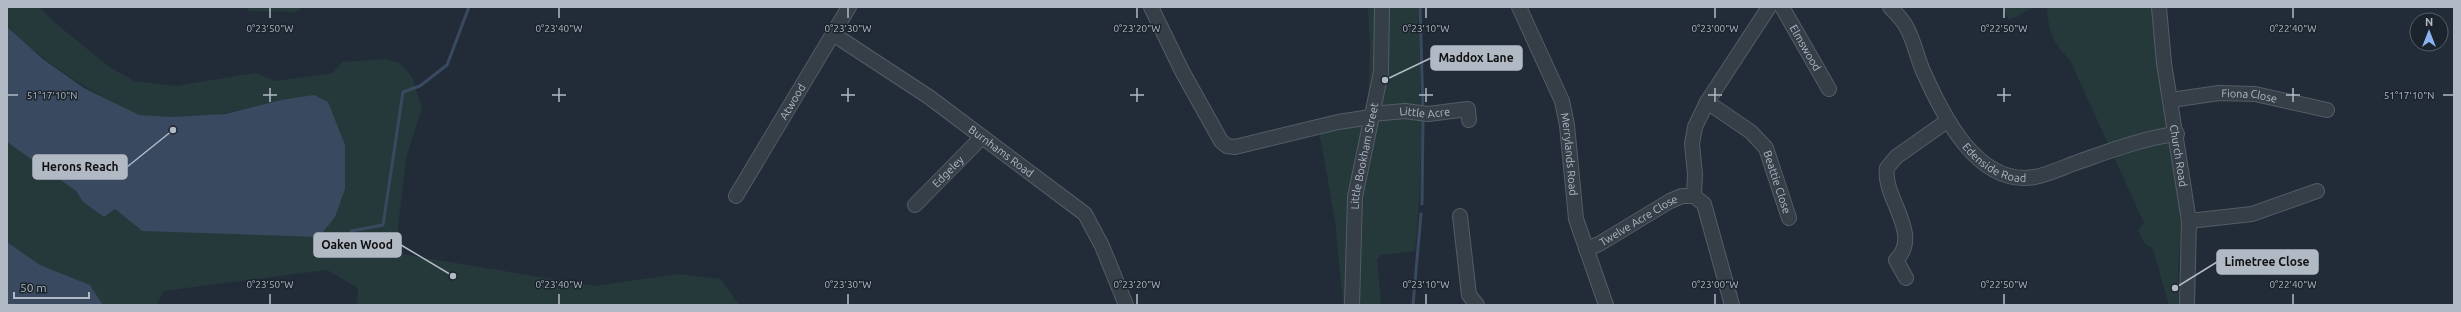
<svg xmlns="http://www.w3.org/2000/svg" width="2461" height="312" viewBox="0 0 2461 312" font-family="Ubuntu,sans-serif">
	<rect width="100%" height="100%" fill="#222c38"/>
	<path fill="#25393a" d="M7,7H39L53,21L108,66L134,81L176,86L255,73L275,81L333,73L342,62L387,59L401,64L412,77L422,108L406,158L395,253L595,286L678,274L721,279L739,305H357L358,288L327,270L163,291L157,305H103L90,285L40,265L7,242V142L76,191L83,202L104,217L115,209L142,231L281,100C237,111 187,125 140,116C132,114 123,107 116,104C74,82 42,59 7,27Z
		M245,7H303L296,12L250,11Z
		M1368,7H1418C1421,88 1424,170 1415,251L1381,255L1377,259L1381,305H1343L1335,220L1320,136V121L1364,111L1368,107L1370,46Z
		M2003,7H2035L2009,20Z
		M2047,7H2154L2183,209L2178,270L2179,305H2169L2153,249L2144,243L2138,230L2144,223L2070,60C2052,42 2049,32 2047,7Z"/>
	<path fill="#394a60" d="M7,27L43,59L84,88L139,115L173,117L225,114L281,100L314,95L328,102L345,145V189L335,217L319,237L142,231L115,209L104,217L83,202L76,191L7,142Z
		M7,242L40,265L90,285L103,305H7Z"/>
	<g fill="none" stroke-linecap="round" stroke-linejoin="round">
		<path stroke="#394a60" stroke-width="3" d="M1420,7L1423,109
			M1422,204L1423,117
			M351,231L383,225L403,92L420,86L447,65L469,7
			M319,237L336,234
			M1413,305L1421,214"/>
		<g stroke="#545c66" stroke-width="16">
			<g id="minor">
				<path d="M1151,7L1182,71L1221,141L1227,146L1235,147L1338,122L1371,117"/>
				<path id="s1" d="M1519,7L1562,101L1567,125L1576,219L1606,305"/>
				<path id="s2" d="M1782,7L1829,89"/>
				<path id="s3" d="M1890,7C1896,13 1903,20 1907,28C1914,41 1917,57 1923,71C1943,115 1977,187 2035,177C2050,174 2064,167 2078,162C2107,152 2146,137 2177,134"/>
				<path id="s4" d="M2159,7L2164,63L2189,221L2187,305"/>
				<path id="s5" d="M833,34L929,97L1085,214L1102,246L1126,305"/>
				<path id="s6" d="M2171,100L2219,93L2255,94L2327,110"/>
				<path id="s7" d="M1707,102L1751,132L1766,148L1789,218"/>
				<path id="s8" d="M1372,114L1405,111L1428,114L1468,109L1469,120"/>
				<path id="s9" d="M736,196L849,7"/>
				<path d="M1694,196L1695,174L1692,144L1695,127L1707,102L1769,7"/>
				<path id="s10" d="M915,205L981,138"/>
				<path d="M1460,216L1469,295L1477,305"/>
				<path d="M2189,221L2252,214L2317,191"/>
				<path id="s11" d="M1586,249L1599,244L1670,201L1682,196H1694L1704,204L1732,305"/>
				<path d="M1906,278L1896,260C1923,234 1882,197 1887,168L1896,157L1947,121"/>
				<path id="s12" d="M1352,305L1355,197L1381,72L1382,7"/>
			</g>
		</g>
		<use href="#minor" stroke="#363e48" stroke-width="14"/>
	</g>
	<path fill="none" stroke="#b1b9c4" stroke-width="1.5" d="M270,8V18M559,8V18M848,8V18M1137,8V18M1426,8V18M1715,8V18M2004,8V18M2293,8V18M270,88V102M559,88V102M848,88V102M1137,88V102M1426,88V102M1715,88V102M2004,88V102M2293,88V102M8,95H18M263,95H277M552,95H566M841,95H855M1130,95H1144M1419,95H1433M1708,95H1722M1997,95H2011M2286,95H2300M2443,95H2453M270,294V304M559,294V304M848,294V304M1137,294V304M1426,294V304M1715,294V304M2004,294V304M2293,294V304"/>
	<g text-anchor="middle" stroke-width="3" stroke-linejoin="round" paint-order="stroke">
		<g font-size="11" fill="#b1b9c4" stroke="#1b232d">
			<text dy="4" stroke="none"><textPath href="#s2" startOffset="47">Elmswood</textPath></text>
			<text dy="4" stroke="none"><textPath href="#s6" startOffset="79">Fiona Close</textPath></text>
			<text dy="4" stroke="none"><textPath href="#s9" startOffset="110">Atwood</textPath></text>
			<text dy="4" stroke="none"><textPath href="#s8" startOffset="53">Little Acre</textPath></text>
			<text dy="4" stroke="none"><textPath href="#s5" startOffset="205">Burnhams Road</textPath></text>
			<text dy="4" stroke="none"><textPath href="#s1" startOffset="157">Merrylands Road</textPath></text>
			<text dy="4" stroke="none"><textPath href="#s12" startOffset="150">Little Bookham Street</textPath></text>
			<text dy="4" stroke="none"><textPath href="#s4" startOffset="150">Church Road</textPath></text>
			<text dy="4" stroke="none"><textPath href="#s3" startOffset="194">Edenside Road</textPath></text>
			<text dy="4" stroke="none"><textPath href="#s10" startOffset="47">Edgeley</textPath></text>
			<text dy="4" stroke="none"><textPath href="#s7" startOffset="111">Beattie Close</textPath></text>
			<text dy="4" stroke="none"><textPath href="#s11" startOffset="60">Twelve Acre Close</textPath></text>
		</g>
	</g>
	<g font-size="10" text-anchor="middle" fill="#b1b9c4" stroke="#1b232d" stroke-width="3" stroke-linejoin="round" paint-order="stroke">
		<text x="270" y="32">0°23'50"W</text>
		<text x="559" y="32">0°23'40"W</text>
		<text x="848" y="32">0°23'30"W</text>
		<text x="1137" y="32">0°23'20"W</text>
		<text x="1426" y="32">0°23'10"W</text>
		<text x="1715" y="32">0°23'00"W</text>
		<text x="2004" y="32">0°22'50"W</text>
		<text x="2293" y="32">0°22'40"W</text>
		<text x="52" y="99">51°17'10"N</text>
		<text x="2409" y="99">51°17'10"N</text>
		<text x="270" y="288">0°23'50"W</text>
		<text x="559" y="288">0°23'40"W</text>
		<text x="848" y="288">0°23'30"W</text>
		<text x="1137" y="288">0°23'20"W</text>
		<text x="1426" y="288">0°23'10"W</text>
		<text x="1715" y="288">0°23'00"W</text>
		<text x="2004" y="288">0°22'50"W</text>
		<text x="2293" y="288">0°22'40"W</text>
	</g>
	<path fill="none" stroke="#b1b9c4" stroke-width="1.5" d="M1385 80L1431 58M173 130L127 167M453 276L401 245M2175 288L2217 262"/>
	<g fill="#b1b9c4" stroke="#1b232d" stroke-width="1.5">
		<circle cx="1385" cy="80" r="4"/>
		<circle cx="173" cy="130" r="4"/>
		<circle cx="453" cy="276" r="4"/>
		<circle cx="2175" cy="288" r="4"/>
	</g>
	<g fill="#b1b9c4" stroke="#b1b9c4" stroke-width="1.5">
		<rect x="1431" y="46" width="91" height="24" rx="4"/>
		<rect x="33" y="155" width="94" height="24" rx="4"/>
		<rect x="314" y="233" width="87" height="24" rx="4"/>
		<rect x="2217" y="250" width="101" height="24" rx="4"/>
	</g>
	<g font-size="12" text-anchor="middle" font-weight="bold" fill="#111">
		<text x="1476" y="62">Maddox Lane</text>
		<text x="80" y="171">Herons Reach</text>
		<text x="357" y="249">Oaken Wood</text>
		<text x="2267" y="266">Limetree Close</text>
	</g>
	<rect width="2461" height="312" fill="none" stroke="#b1b9c4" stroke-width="16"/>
	<g transform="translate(2429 32)"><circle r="19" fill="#1b232d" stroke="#575f69"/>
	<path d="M0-3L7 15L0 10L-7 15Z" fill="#89b4f1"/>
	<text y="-6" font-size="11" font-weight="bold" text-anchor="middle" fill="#b1b9c4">N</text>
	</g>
	<path d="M14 292v6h75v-6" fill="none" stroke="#b1b9c4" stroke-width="2"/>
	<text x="20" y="292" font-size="12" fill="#b1b9c4" stroke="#1b232d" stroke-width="3" paint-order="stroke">50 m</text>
</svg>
